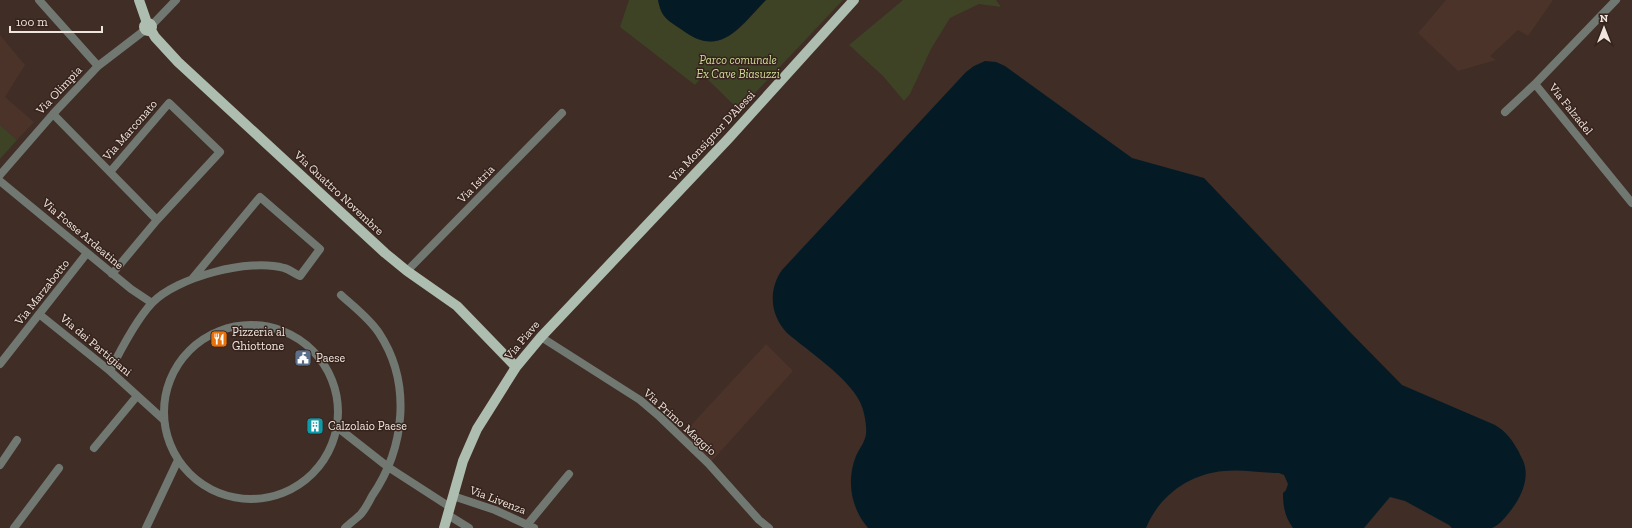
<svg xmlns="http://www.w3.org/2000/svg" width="1632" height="528" viewBox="0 0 1632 528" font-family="'Zilla Slab',serif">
	<rect width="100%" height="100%" fill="#3f2d26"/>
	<path fill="#4c3329" d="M1446,0H1553L1528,36L1518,30L1490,56L1496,60L1458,71L1418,33Z
		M0,35L25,65L5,97L34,122L17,140L0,125Z
		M766,344L793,371L710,463L682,435Z"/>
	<path fill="#3d4324" d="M629,0H658C659,5 661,13 665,17C670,23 679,27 685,32C722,58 742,25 766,0H843L739,110L703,75L695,85L620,27Z
		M903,0H996L1001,7L979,4L950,18L931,49L910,94L904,101L883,76L849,45Z
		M0,125L17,140L0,159Z"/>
	<path fill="#041b26" d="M658,0H766C741,25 722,58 685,32C679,27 670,23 665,17C661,13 659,5 658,0Z
		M985,61L996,62L1005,66L1132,158L1204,178L1349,331L1402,385L1495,425C1507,432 1512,440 1519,452C1520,456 1523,459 1524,463C1530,481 1519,501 1508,514C1503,520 1499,525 1492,528H1452L1449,525L1405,501L1390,497L1364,528H1293C1285,517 1283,507 1283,493L1286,490L1288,484L1284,475L1279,473C1261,473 1242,469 1224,471C1189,474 1159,496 1146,528H868C851,508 846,481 856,456C859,449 865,442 866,434C867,425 864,410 860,402C848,377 808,351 787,333C770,315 768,290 782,270L966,72L974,66Z"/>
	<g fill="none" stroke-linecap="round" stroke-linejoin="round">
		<path stroke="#707871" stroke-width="8" d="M39,0L98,66
			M1616,0L1535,84L1632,203
			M152,25L176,0
			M1505,112L1535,84
			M53,114L157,220
			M110,172L169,103L220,152L157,220L112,274
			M0,175L53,114L98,66L145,30
			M0,181L131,289L152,303
			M407,271L562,113
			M341,295C354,307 369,318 379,333C412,383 405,448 372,496C369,502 365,509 361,514C356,519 350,523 345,528
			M39,314L110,371L164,420
			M164 412a87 87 0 1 1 174 0a87 87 0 1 1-174 0Z
			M541,337L640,400L660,417L708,463L759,520L769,528
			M0,364L87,253
			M110,371C120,351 136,320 152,303C177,277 249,258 284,268C289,269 295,274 300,276L320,249L260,197L192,279
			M337,427L388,467L450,507
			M94,448L137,396
			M0,465L17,440
			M453,496L495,510L534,528
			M448,515L469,528
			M527,525L569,474
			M14,528L59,468
			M146,528L178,460"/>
		<path stroke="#adbdb0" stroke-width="10" d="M139,0L147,23
			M144 27a4 4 0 1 1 8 0a4 4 0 1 1-8 0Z
			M151,30L155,37L178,62L385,253L407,271L457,306L516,367
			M444,528L463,461L477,429L516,367L541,337L729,138L854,0"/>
	</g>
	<defs>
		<g id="restaurant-square" transform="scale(0.9)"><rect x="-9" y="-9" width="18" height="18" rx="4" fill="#e8710a" stroke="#35231c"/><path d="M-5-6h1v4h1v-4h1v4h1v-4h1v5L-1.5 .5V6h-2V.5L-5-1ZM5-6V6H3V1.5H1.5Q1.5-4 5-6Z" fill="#fff"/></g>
		<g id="civic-square" transform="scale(0.9)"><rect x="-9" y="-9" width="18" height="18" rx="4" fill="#5c6f8a" stroke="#35231c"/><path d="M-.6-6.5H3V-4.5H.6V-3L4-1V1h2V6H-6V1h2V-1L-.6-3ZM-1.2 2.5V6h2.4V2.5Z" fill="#fff"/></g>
		<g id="building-square" transform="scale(0.9)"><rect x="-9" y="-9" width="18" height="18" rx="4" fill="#0f9aa8" stroke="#35231c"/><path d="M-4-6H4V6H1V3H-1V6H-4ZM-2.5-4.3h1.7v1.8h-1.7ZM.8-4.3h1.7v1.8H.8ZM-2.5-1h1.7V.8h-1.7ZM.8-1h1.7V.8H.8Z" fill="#fff"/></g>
	</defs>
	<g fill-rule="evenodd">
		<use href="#restaurant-square" x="219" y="339"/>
		<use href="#civic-square" x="303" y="358"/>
		<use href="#building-square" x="315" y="426"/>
	</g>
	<g text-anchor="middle" stroke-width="3" stroke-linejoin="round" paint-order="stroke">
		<g font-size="12" font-style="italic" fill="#d0de99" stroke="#35231c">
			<text x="738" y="64">Parco comunale<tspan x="738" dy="14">Ex Cave Biasuzzi</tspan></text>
		</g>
		<g font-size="12" fill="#f0e4df" stroke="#35231c">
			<text transform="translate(59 90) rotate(-47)" y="4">Via Olimpia</text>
			<text transform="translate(1571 109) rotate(51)" y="4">Via Falzadel</text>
			<text transform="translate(130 130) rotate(-49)" y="4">Via Marconato</text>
			<text transform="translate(712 136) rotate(-47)" y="4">Via Monsignor D'Alessi</text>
			<text transform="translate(476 184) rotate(-46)" y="4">Via Istria</text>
			<text transform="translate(339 193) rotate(43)" y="4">Via Quattro Novembre</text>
			<text transform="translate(83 234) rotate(40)" y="4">Via Fosse Ardeatine</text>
			<text transform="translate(42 292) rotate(-52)" y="4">Via Marzabotto</text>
			<text transform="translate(522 340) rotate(-50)" y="4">Via Piave</text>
			<text transform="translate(96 345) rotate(40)" y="4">Via dei Partigiani</text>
			<text transform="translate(680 422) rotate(42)" y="4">Via Primo Maggio</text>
			<text transform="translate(498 500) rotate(21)" y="4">Via Livenza</text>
		</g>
		<g font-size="12" fill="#f0e4df" stroke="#35231c" text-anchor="start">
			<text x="232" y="336">Pizzeria al<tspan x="232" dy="14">Ghiottone</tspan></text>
			<text x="316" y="362">Paese</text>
			<text x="328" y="430">Calzolaio Paese</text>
		</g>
	</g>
	<g transform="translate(1604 28)" stroke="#35231c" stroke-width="3" paint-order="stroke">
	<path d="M0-3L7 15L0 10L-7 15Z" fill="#f0e4df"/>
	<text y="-6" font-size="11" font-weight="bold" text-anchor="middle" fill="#f0e4df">N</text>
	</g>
	<path d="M10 26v6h92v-6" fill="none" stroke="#f0e4df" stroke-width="2"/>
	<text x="16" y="26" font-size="12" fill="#f0e4df" stroke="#35231c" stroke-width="3" paint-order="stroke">100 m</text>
</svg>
